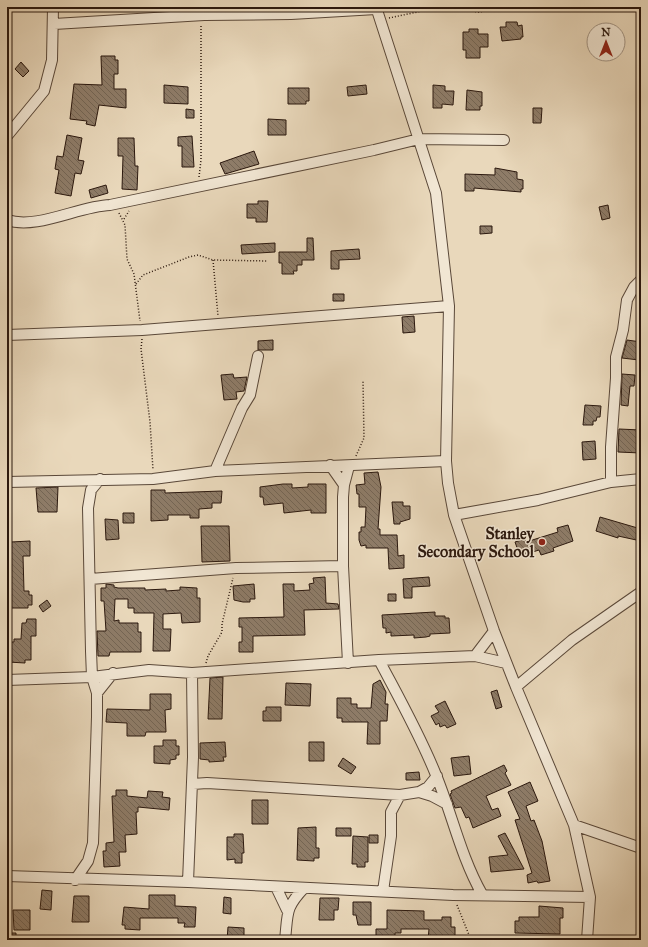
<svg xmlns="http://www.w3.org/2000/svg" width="648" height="947" viewBox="0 0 648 947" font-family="'IM FELL Great Primer',serif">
	<defs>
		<pattern id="building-back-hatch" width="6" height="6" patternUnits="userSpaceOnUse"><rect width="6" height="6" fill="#8e7c68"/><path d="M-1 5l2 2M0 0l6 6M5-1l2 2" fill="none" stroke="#746554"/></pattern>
	</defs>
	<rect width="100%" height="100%" fill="#e9d8bb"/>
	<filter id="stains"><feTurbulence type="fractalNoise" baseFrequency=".005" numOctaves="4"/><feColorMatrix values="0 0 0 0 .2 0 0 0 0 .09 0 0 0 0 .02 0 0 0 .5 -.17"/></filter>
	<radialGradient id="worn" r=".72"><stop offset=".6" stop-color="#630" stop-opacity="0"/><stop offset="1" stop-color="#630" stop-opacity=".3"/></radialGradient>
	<path fill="url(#building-back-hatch)" stroke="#2b180e" d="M506,22H517L518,26L522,25L523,37H521V39L502,41L500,27H506Z
		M469,29H478V34H488V47H480V58H466V50H463V32H469Z
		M101,56H115V60H118V74H114V89H126V108L99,105L95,126L86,124L87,121L70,119L74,84L102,85Z
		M21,62L29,71L23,77L15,69Z
		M164,85L188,87V104L164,103Z
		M366,85L367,94L348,96L347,87Z
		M433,85L445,86V91H454L453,105L442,104V108H433Z
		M288,88H309V101H306V104H288Z
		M467,90L482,92V106H480V110H466Z
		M533,108H542L541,123H533Z
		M186,109L194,110V118H186Z
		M268,119L286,120V135H268Z
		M67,135L82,138L78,160L84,161L81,174L75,173L71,196L55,193L59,170L55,169L57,156L63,157Z
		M192,136L194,167H182V146H178V137Z
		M118,138H134L135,166H138L137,190L122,189L123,156H118Z
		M254,151L259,164L225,174L220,163Z
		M495,168L517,172V179L523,180V189H521V192L474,188V191H465V174L495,175Z
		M106,185L108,193L91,198L89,190Z
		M258,201H268L267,222H256V218H247V204H258Z
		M608,205L610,218L602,220L599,207Z
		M480,226H492V233L480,234Z
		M307,238H313L314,260H302V265H297V271H293L294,274H282V263H279V252H307Z
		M275,243V252L242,254L241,245Z
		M359,249L360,259L339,260V269H331V251Z
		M333,294H344V301H333Z
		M414,316L415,332L403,333L402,317Z
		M273,340V350H258V341Z
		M627,340L641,342V355L639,360L622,358Z
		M233,374L234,378L247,377L244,391L236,392L237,399L224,400L221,375Z
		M622,374L635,375L634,386H630L628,406L621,405Z
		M585,405L601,406L600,417H597L596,421H593V425H583Z
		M619,429L641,430V453L618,452Z
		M595,441L596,459L583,460L582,442Z
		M378,472L381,487L378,529H380V535H397L398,556L404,555V568L389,569L388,548H366V545L361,546L359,540V532H361V527H365L366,507H359V494H357L356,485L365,484L364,473Z
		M283,484H292V488L308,487V484H326V513H311V510L284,513L283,503L264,505L263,497H260V487Z
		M58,487L57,512H38L36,488Z
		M151,490H165V493L222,491L221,503H212V508L199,509V518H190V515H168V520L151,521Z
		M392,502H403V506H410V519L400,522V524H394Z
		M123,513H134V523H123Z
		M600,517L641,529V541L618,536V538L596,531Z
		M105,519L118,520L119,539L106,540Z
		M568,525L573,541L553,548L554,551L541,555L539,550L520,556L515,542L525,539L526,542L558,532L557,528Z
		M201,526H229L230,561L202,562Z
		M30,541V556H23L24,591H29V595H32V605H28V608H7L8,549H11V542Z
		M325,577L326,603L338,604L339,609L304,610L305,635L253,636V652H239V642H242V627H239V618L284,617L283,584H294V591L310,590L309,584L314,583L313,578Z
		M429,577L430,586L412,587V598H404L403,579Z
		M106,584L114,585V587L118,588H145V590L166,589V591L180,590V587L197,588V598H200V622L182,623L181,613L163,614V629H171L170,651H153L154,613H134V608H128V599H115L114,621L119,620V623H138V632H141V652H110L109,656H98L97,631H106L104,601H101V588H106Z
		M254,584L255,599H250V602H243L234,600L233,586Z
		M388,594H396V601H388Z
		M47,600L51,606L43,612L39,606Z
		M435,612V616H445V618H449L450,633L430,634V636L426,637L414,638V635L391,636V632L386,633V628H383L382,615Z
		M27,619H36V636H31V660H25V663L8,662L7,646H8L9,642H14V639H21L22,623H26Z
		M223,677L222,719H208L210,678Z
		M380,680L386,692L385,704H388L387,721H380V744H367L368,722H342V718H337V698H351V704H357V708H371L373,684Z
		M286,683L311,684L310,706L285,705Z
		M497,690L502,707L496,709L491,692Z
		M150,694H171V709L165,710L166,732H146L145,736H127V723L106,722L107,709L150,710Z
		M445,701L456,724L447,728L445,725L440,727L439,723L436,725L431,716L439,712L435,706Z
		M266,707H281V721H263V711H266Z
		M163,740H176V746H179V755H176V759L170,760V764L154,763V746H163Z
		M225,742L226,757H223L224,761L209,762V760L200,759V743Z
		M309,742H324V761H309Z
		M469,756L471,774L454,776L451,758Z
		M343,758L356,767L351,774L338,766Z
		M504,765L507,771L505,773L511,785L486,796L492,810L498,808L501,816L473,828L469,817L466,818L461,807L455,808L450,794L452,793L451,791Z
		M419,772L420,780H406V773Z
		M530,782L538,801L526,806L531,821L534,820L542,841L550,881L538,883L537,881L528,883L527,875L532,873L515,820L520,819L508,792Z
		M116,790H127V796L147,798L148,791L163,792L162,797L170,798L169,810L138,807V812H136L137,834L125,835L126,852H119L120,866L104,867L103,851H106V843L114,842L112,796H116Z
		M252,800H268V824H252Z
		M316,827V848H319V858H314V861L297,860L298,828Z
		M336,828H351V836H336Z
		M505,833L524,869L491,872L489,857L508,855L498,836Z
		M234,834H243L244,853H242V863H235V859L227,860V837H234Z
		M369,835H378V843H369Z
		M353,836L368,837V862H365V867H357V864H352Z
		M42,890L52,891L51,910L40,909Z
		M149,895H175V906L196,907L195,927H184L185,923H178V918H140V930L125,929V925H122L124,907L149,909Z
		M74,896H89V922H72Z
		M224,897L231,898V914L223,913Z
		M320,898H339L338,910H334V920H319Z
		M353,902H371V925H358L356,915H353Z
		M539,906L563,908V918H560V934L515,933V921H519V917H539Z
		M13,910H30V930H14Z
		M387,910L424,911V920H442V917H451V927H455V939L428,940L429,929H401V933H395V940H376V929H387Z
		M228,927L244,928V940H227Z
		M7,933H16V940H7Z"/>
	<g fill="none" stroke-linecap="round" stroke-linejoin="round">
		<g stroke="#5a4839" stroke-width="12">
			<path id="minor" d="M376,7L436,193L449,306L446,461L448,483L454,515L494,631L516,687L574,825L590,897L587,940
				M54,24L204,15L291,14L376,9
				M7,136L44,91L52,60L53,7
				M7,220C37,230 79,206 110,205L374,150L419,139L504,140
				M7,335L142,330L449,306
				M330,465L344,485
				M215,471L242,408L250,395L258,356
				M7,482L153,479L215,471L446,461
				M611,482V447L616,378V357L623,330L627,300L634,287L641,280
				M454,515L538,500L611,482L641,479
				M90,579L236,568L343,566
				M475,656L494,631
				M379,660C399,698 420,735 436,775C452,814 461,857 482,894
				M348,663L343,566V497L344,485L349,466
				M7,680L92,677L149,670L192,673L379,660L475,656L506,663
				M516,687L572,640L641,592
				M97,693L113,673
				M193,784L207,783L400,795L419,792L428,787L437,776
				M419,792L432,796L447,804
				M574,825L641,848
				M7,876L188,882L453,895L590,897
				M75,880L88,861L93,843L97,717V693L92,677L91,651L88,508L91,490L100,479
				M188,882L193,757L192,673
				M276,887L287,910
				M383,891L391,836V812L400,795
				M285,940C288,913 285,908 304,888"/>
		</g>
		<path stroke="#2b180e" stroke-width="1.5" stroke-dasharray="1 2" stroke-linecap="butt" d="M611,7L629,8
			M389,18L422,11L452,9L479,12L514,7
			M199,177L201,160V25
			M119,213L125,225L127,259L134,274L140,321
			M124,219L129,211
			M213,260L218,316
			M136,284L143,275L189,257L198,255L213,260L267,261
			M142,339L141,349L150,422L153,470
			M356,456L364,438L363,381
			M206,663L208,656L222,632V624L233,578
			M457,905L471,940"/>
		<use href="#minor" stroke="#f1e6d3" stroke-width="10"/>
	</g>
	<circle fill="#8f2418" stroke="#f1e6d3" stroke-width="1.5" cx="542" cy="542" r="4"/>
	<g text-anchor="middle" stroke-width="3" stroke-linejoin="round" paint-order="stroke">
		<g font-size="16" font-weight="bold" fill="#2b180e" stroke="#f1e6d3" text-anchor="end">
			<text x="534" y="539">Stanley<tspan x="534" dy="18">Secondary School</tspan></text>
		</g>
	</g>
	<rect width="648" height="947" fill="none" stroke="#e9d8bb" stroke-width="24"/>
	<rect x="8" y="8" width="632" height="931" fill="none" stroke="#2b180e" stroke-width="2"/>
	<rect x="12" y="12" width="624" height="923" fill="none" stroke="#2b180e"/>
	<g transform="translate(606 42)"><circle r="19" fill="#f1e6d3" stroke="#a29484"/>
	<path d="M0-3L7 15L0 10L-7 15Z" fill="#8f2418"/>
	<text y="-6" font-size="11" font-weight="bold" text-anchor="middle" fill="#2b180e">N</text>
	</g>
	<rect width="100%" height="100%" filter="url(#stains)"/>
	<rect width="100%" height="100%" fill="url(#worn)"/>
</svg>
